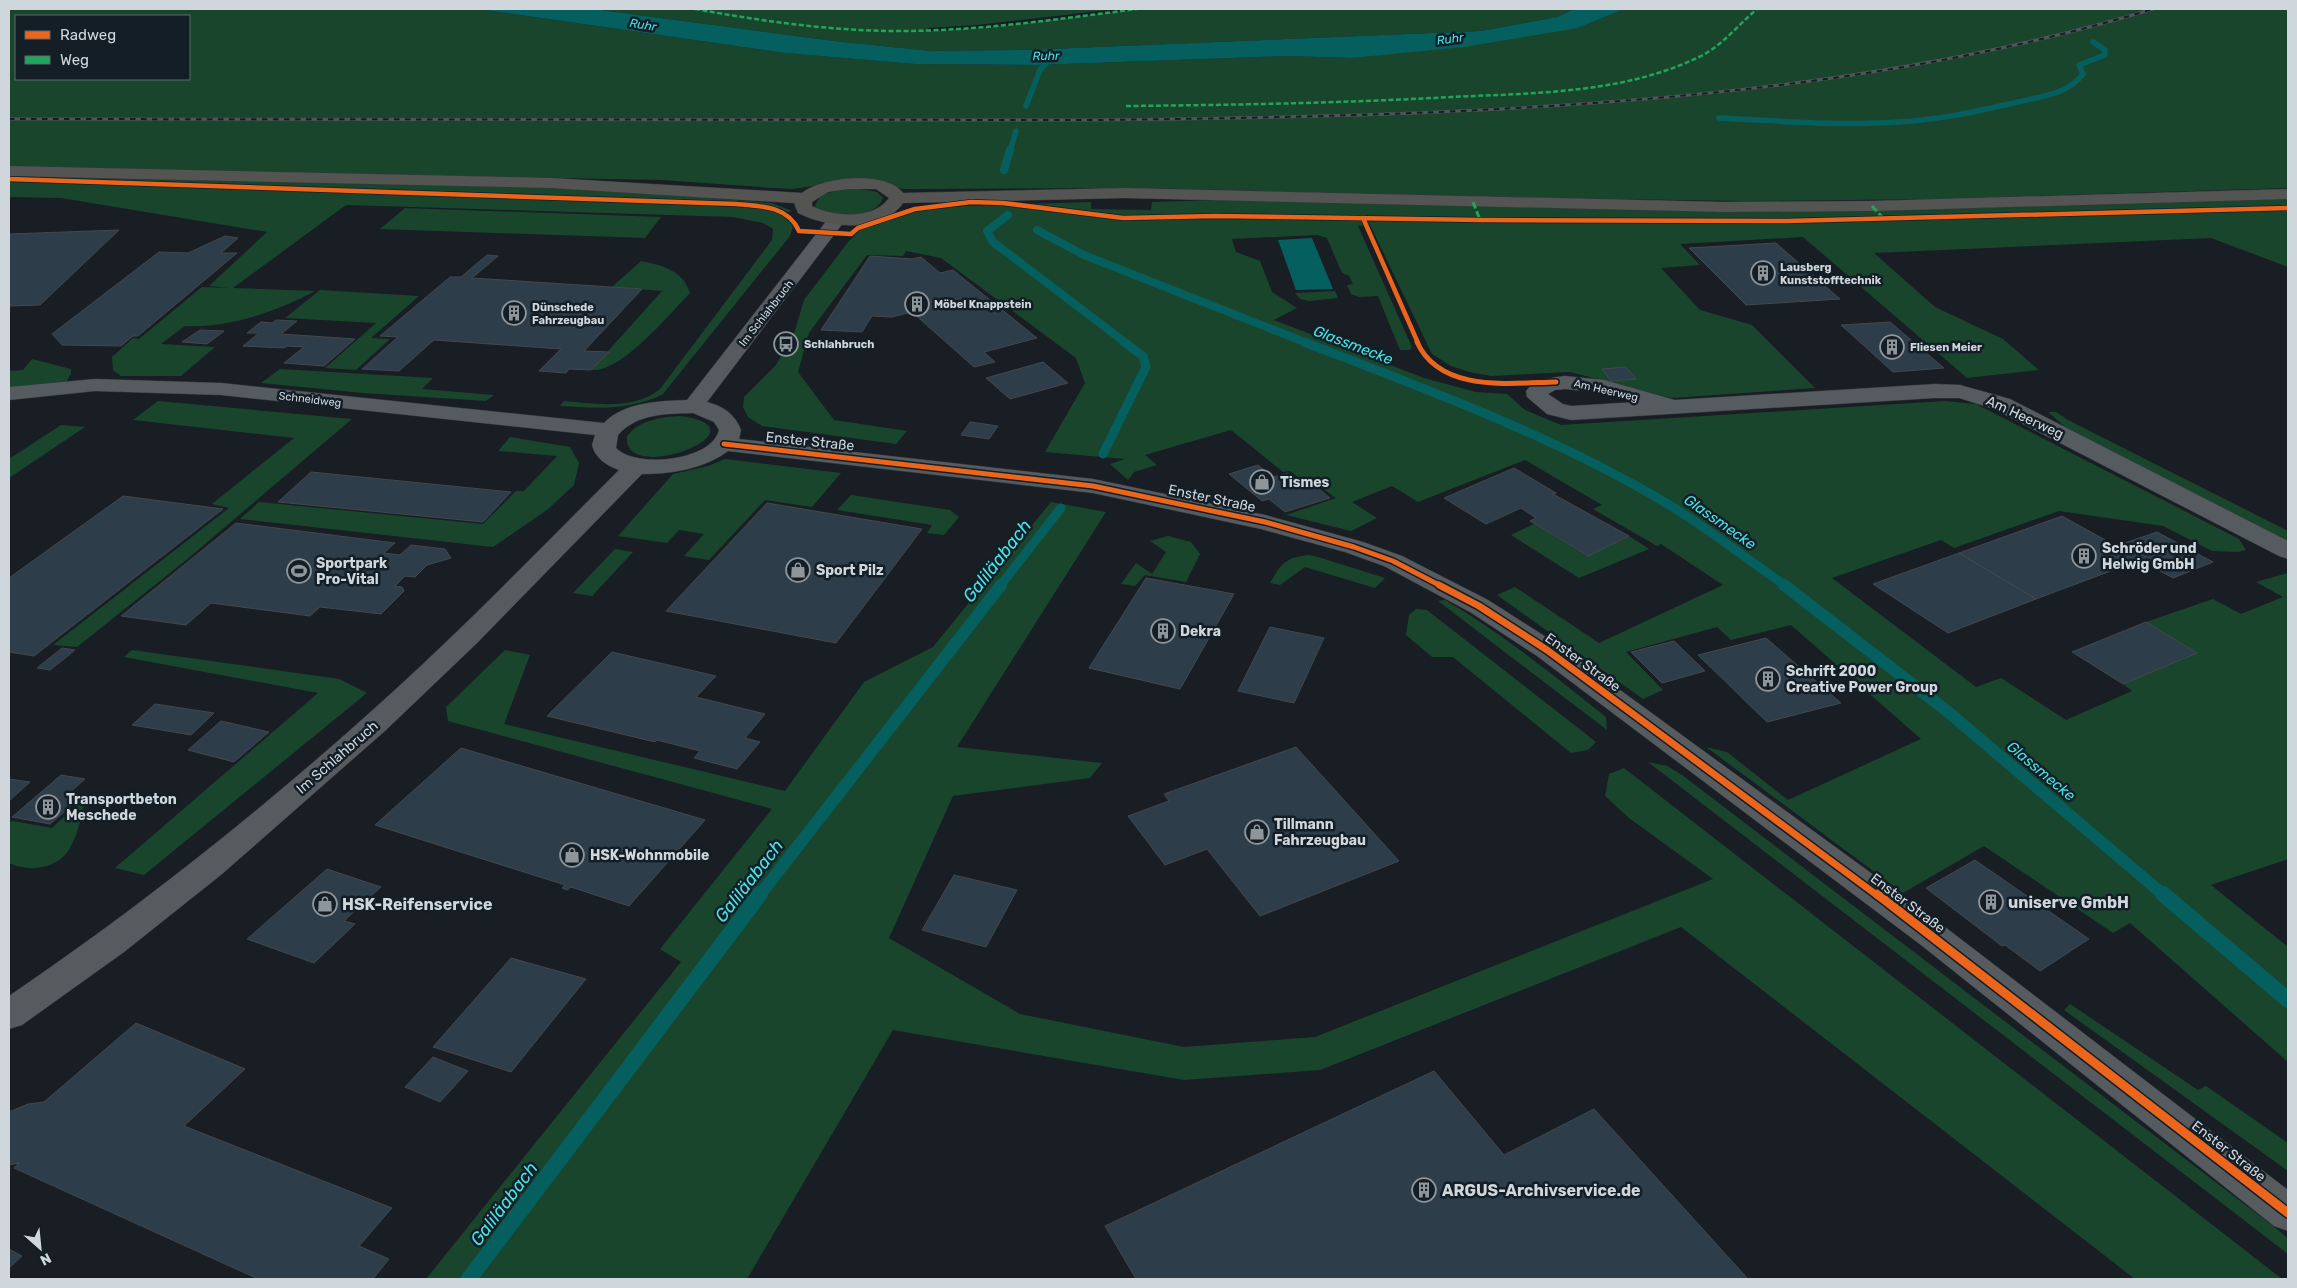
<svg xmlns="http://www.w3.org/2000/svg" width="2297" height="1288" viewBox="0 0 2297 1288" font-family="Rubik,sans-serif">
	<rect width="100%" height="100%" fill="#181e23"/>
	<path fill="#1a452d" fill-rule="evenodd" d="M9,9H478L785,53L915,64L1037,65L1289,56L1351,58L1578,28L1624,9H2288V188L1941,199L1744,201L1542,198L1143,188L903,189L865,178L793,189L773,188L662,180L9,167ZM16,16H189V79H16Z
		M593,9H1117L977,25L928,28L929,31L993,27L1139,9H1575L1557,17L1481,31L1026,50L931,51L834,41Z
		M9,175L600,189L772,203L792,211L781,214L788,219L793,226L790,236L663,394C630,411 596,408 560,406L564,401C595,404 635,410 660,389L772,240L773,229L763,223L733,217L346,205L233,288L315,291C276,312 229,328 185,326L161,344L215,347L181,376H121L113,370L112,357L133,338L139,339L202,287L230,288L209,286L267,232L61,198L9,197Z
		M853,188L877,192L883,198C874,221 837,214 818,211L815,205L822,194Z
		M2288,199V267L2211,238L1874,253L1935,307L2003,339L2039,370L1967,378L1803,237L1680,244L1700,265L1661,268L1700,310L1752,325L1815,388L1671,398L1570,372L1491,376L1469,372L1451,366L1432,354L1370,225L1358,226L1412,347L1410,350H1400L1378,296L1359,297L1351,294L1347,285L1353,284L1349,276L1342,273L1327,238L1317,235L1232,239L1236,252L1260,261L1272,292L1297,308L1274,320L1424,378L1476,392L1507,394L1525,410L1561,425L1945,401L1976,404L2239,539L2246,550L2238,552L2212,551L2163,526L2059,511L1954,548L1941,540L1832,578L1976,687L2001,678L2066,720L2132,691L2123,684L2197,653L2146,622L2213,599L2241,614L2283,597L2256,582L2288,573V859L2211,885L2288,947V1062L2130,923L2113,933L1984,846L1903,893L1706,747L1727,752L1788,800L1921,739L1791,625L1731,640L1717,627L1626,652L1663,690L1643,699L1497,595L1515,587L1599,643L1723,585L1661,544L1657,546L1593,509L1602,505L1525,460L1418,502L1392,486L1352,502L1377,518L1351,531L1286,515L1336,498L1312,481L1305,483L1290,471L1283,472L1231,430L1145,455L1157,465L1134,472L1128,480L1110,464L1125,459L1045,452L1085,383L1076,358L941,258L906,251L903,256L867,255L809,333L798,372L834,420L907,431L896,444L762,426L748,417L743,407L744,397L776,365L794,334L804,300L848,242L860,230L931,207L1091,202V209L1151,210L1152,202L1217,200L1701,211L1977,208Z
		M405,208L661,217L645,238L380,229Z
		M641,261C661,265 683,270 690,293C669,314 622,373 591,370L662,291L612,287Z
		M320,290L419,296L371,338L390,339L356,370L325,368L376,323L285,318Z
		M1335,291L1338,298L1309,301L1300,299L1295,293Z
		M32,359L71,369V374L66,382L9,387V371L23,370Z
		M280,369L433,378L422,389L494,395L486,401L363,393L261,383Z
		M158,401L352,419L185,561L77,647L53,645L229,508L212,504L294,438L133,420Z
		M2048,412H2056L2068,420L2288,531V541L2065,427Z
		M680,416C773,428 622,488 627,436C640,420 660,417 680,416Z
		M61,425L85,427L9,478V459Z
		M510,437L570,447L579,463L574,485L547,510L493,547L240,519L259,502L483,524L516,491H524L557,456L498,451Z
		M725,459L841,473L812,507L765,500L709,560L684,556L704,534L679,530L667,543L618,536L673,474L708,466Z
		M851,495L950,510L959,517L944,535L927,533L932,525L837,510Z
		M1051,502L1106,512L957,747L1102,763L1090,778L953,796L889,938L1020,1014L1184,1047L1315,1037L1713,879L1629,818L1605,796L1609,774L1624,768L2282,1279H2135L1681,927L1320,1070L1184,1080L893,1030L747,1279H426L681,962L660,949L772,809L448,721L446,707L505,650L530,655L504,724L785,791L864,682L933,647Z
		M1534,524L1587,556L1629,536L1649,549L1579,578L1511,535Z
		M1168,536L1191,542L1200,554L1186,582L1145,575L1135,586L1121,584L1136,563L1152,574L1166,552L1150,541Z
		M615,549L633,552L592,596L573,593Z
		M1309,555L1318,557L1385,578L1375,588L1305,567L1280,585L1270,583C1282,563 1284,558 1309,555Z
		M1445,600C1502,633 1554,676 1606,717L1607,730L1438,601Z
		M1416,609L1427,610L1596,742L1588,750L1571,753L1453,657H1432L1406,635L1409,615Z
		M132,650L339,679L367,693L144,875L115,868L318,693L124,657Z
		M1648,762L1667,766L1682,775L2277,1229L2288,1239V1254Z
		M86,796C82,812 79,832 71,846C60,869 29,873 9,863V822L13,821L52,828Z
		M2070,1004L2198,1090L2206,1086L2288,1143V1171L2064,1010Z"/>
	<path fill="#065f5f" d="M478,9H593L834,41L931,51L1026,50L1481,31L1557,17L1575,9H1624L1578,28L1464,47L1351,58L1289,56L1037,65L915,64L785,53Z
		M1312,238L1333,289L1296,290L1278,240Z"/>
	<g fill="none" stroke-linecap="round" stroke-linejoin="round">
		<path stroke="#065f5f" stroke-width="5.5" d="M1026,106L1040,70L1051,58
			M1719,118C1779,121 1838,126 1898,122C1939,120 1979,111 2018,102C2042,96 2067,95 2083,74L2079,65L2105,55V50L2093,42
			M1010,151L1016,131"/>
		<path stroke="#065f5f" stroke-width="8" d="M1004,170L1010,150
			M1008,215L987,231L993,242L1126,343
			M1037,230L1084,255L1307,343"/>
		<path stroke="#065f5f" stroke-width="9" d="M1304,342C1425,389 1549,434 1661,500C1704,525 1745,558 1786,586
			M1103,454L1146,367L1143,356L1124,342
			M1000,586L1061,508"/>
		<path stroke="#065f5f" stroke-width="12" d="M1784,585L1947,711L2165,896
			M759,896L1001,585"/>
		<path stroke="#065f5f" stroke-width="16" d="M2163,894L2288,1000
			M469,1279L760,894"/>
	</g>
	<path fill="#2d3d49" stroke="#43484d" d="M119,230L40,305L9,306V234Z
		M225,236L238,238L221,253H237L138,336H133L121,346L62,345L52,334L159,252L188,253Z
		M1776,243L1840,299L1746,305L1689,248Z
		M487,255L498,256L472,278L642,289L584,351L609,352L591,370L569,369L566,373L539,371L561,349L434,340L399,371L362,369L398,337L380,336L450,277H461Z
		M870,256L912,259L921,257L940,273L953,270L1037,338L984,352L995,362L974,367L912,312L892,317L872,316L862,332L821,330Z
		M276,320L297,321L281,334L355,339L324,366L284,363L304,347L287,346L284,348L243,346L259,333H247L261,322L272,323Z
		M1890,322L1944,368L1893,372L1841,325Z
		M200,330L224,331L207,344L182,342Z
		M1043,362L1068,383L1010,399L986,378Z
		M1626,367L1636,379L1611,381L1602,369Z
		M970,422L998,426L989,439L961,435Z
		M1258,465L1273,477L1288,473L1305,487L1313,484L1330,498L1285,512L1269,499L1262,501L1229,474Z
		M1514,468L1556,493L1553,494L1629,536L1588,556L1530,521L1536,518L1521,508L1486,524L1444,498Z
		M311,472L511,492L483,522L278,502Z
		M123,496L223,509L34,656L9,652V578Z
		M767,503L922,529L836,643L666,611Z
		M2062,516L2116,546L2157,532L2213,562L2173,578L2140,560L2036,599L1959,553Z
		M236,523L395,543L384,553L400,555L411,545L445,549L451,558L427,565L415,577L405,576L395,586L402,587L404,591L381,614L320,607L310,616L211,603L186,625L121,616Z
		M1959,553L2036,599L1948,633L1873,584Z
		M1146,578L1234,594L1180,689L1089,668Z
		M2146,622L2197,653L2123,684L2072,652Z
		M1270,627L1324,638L1294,703L1238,691Z
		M1766,638L1841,703L1767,722L1698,655Z
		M1674,641L1705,671L1662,683L1631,652Z
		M62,648L75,650L50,670L37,668Z
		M612,652L716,676L696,697L765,714L745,738L760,742L737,769L694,758L700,751L657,740L655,742L547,716Z
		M155,704L214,713L191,735L132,725Z
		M221,721L269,732L234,762L188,750Z
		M1296,747L1399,861L1260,916L1207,849L1165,865L1128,816L1169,801L1164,794Z
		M461,748L705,820L629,906L571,887L567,890L562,888L565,885L375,825Z
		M61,775L85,779L69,793L83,796L50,824L12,817Z
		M9,779L30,782L9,801Z
		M1975,860L2089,939L2040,971L2005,945L2002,946L1926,888Z
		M327,869L381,887L344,921L355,924L314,963L247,939Z
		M954,875L1017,890L986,947L922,930Z
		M511,958L586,979L511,1072L433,1047Z
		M136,1023L245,1069L184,1126L392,1208L359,1246L389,1259L373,1279H258L14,1168L19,1163L9,1165V1112L28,1104L44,1102Z
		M433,1057L468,1071L440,1102L405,1087Z
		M1434,1071L1504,1155L1594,1109L1748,1279H1136L1105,1226Z
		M9,1249L22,1256L9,1268Z"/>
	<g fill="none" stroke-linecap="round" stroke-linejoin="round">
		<g stroke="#35393e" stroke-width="1">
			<path id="minor" d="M837,214L843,215L846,219L707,402C723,406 735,414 741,430L739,439L1093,479L1265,515L1363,542L1402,556L1488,600L1557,644L1945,927L2288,1190V1231L2274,1226L1921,945L1537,656L1470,612L1384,566L1345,552L1261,529L1093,493L728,451C704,469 671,474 642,474L477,643L386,730L222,874L124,952L22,1025L9,1029V996C134,911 253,817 366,716C454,638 536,553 619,470C607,466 595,458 592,445L595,435L221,395L95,391L9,400V387L95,379L221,383L604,423C624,402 660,401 687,400L831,215ZM693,413L714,422L719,430C712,461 636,469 616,448L618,435C637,413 667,414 693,413Z
				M1565,376L1604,380L1675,400L1935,384L1960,385L2010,399L2288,541V559L2279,556L1994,409L1959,398H1935L1571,420L1547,414L1527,397L1526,391C1535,379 1552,378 1565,376ZM1565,389L1604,393L1637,402L1571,406L1563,404L1548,394L1555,390Z"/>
		</g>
		<g stroke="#35393e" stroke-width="1">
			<path id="major" d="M9,166L551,178L802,193C821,177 887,170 903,193L1125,188L1723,202L1872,201L2288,189V199L1872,211L1723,212L1125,198L903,203C882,234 827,228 798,213L794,203L551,188L9,176ZM848,189H876L889,198C874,220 833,217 812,206V202L828,192Z"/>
		</g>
		<use href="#minor" fill="#565b5f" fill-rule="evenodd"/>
		<use href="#major" fill="#545552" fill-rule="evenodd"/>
		<g stroke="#515559" stroke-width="3">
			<path id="rail" d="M9,119L1094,120C1289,118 1484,114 1679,96C1839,81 1998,56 2153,9"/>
		</g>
		<use href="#rail" stroke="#141e27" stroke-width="2" stroke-dasharray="5.5" stroke-linecap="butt"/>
		<path stroke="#20a55d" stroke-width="2.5" stroke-dasharray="5 2.5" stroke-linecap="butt" d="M695,9C762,21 830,31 899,31C979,31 1058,19 1137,9
			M1126,106C1234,105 1343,103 1451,97C1534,93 1622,94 1699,57C1722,46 1738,25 1757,9"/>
		<path stroke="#20a55d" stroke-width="3" stroke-dasharray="7 3" stroke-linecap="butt" d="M1473,202L1480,220
			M1872,206L1884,219"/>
		<g stroke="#141e27" stroke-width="6">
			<path id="cycleway-far3" d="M9,179L736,204C761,206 788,206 799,231L851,234L858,228L915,209L971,202L1003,203L1123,218L1215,216L1480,220L1787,221L2288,208
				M1363,218L1418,343"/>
		</g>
		<g stroke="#141e27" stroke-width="8">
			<path id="cycleway-far2" d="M1417,342C1440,393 1510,383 1556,382
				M724,444L1093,486L1265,522L1354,547L1393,561L1441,586"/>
		</g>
		<g stroke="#141e27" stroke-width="10">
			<path id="cycleway-far1" d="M1439,585L1479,606L1547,650L1878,896"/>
		</g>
		<g stroke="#141e27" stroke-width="12">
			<path id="cycleway" d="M1877,894L2288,1213"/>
		</g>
		<use href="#cycleway-far3" stroke="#eb651d" stroke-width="4.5"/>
		<use href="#cycleway-far2" stroke="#eb651d" stroke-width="5"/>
		<use href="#cycleway-far1" stroke="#eb651d" stroke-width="7"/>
		<use href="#cycleway" stroke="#eb651d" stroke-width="9"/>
	</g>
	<defs>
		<g id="building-ring" transform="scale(1.25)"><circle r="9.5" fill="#141e27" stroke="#8f969b" stroke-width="1.5"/><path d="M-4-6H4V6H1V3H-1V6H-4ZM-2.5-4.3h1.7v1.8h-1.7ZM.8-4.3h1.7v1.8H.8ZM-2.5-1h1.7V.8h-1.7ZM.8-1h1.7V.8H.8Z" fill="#8f969b"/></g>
		<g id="bus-ring" transform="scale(1.25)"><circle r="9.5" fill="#141e27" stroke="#8f969b" stroke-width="1.5"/><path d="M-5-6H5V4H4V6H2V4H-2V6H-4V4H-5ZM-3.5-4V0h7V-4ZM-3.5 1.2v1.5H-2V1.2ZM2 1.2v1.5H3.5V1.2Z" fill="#8f969b"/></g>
		<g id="shop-ring" transform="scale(1.25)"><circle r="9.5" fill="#141e27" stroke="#8f969b" stroke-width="1.5"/><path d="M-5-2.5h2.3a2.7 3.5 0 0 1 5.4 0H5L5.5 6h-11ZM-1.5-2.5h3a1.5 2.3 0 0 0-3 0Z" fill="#8f969b"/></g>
		<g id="stadium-ring" transform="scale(1.25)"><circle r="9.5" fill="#141e27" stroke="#8f969b" stroke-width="1.5"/><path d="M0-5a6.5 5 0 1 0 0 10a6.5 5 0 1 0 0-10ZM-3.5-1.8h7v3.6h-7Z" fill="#8f969b"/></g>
	</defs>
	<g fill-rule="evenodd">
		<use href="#building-ring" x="1763" y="273"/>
		<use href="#building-ring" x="917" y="304"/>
		<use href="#building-ring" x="514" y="313"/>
		<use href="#bus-ring" x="786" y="344"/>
		<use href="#building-ring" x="1892" y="347"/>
		<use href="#shop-ring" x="1262" y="482"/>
		<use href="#building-ring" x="2084" y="556"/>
		<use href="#shop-ring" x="798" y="570"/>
		<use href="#stadium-ring" x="299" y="571"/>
		<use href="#building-ring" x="1163" y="631"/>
		<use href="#building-ring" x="1768" y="679"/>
		<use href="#building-ring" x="48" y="807"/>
		<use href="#shop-ring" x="1257" y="832"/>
		<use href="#shop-ring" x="572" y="855"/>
		<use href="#building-ring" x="1991" y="902"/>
		<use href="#shop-ring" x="325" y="904"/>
		<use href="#building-ring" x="1424" y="1190"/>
	</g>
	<g text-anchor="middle" stroke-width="5" stroke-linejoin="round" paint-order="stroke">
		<g font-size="11" font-weight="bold" fill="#cfd6dc" stroke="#141e27" text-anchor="start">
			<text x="1780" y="271">Lausberg<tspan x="1780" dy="13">Kunststofftechnik</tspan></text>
			<text x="934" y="308">Möbel Knappstein</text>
			<text x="532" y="311">Dünschede<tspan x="532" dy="13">Fahrzeugbau</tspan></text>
			<text x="804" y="348">Schlahbruch</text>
			<text x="1910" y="351">Fliesen Meier</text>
		</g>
		<g font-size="11" fill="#cfd6dc" stroke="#141e27">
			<text transform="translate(766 313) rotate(-52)" y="4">Im Schlahbruch</text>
			<text transform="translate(1606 390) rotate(13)" y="4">Am Heerweg</text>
			<text transform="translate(310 399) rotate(7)" y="4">Schneidweg</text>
		</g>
		<g font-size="12" font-style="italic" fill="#46e3e4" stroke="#141e27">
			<text transform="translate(643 25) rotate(9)" y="4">Ruhr</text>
			<text transform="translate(1450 39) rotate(-8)" y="4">Ruhr</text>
			<text transform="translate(1046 56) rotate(-1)" y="4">Ruhr</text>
		</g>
		<g font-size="14" fill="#cfd6dc" stroke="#141e27">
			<text transform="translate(2025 417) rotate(25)" y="5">Am Heerweg</text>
			<text transform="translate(810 441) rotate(6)" y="5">Enster Straße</text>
			<text transform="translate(1212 498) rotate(12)" y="5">Enster Straße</text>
			<text transform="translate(1583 662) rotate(36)" y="5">Enster Straße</text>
			<text transform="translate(337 757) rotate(-41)" y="5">Im Schlahbruch</text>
			<text transform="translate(1908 903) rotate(37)" y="5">Enster Straße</text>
			<text transform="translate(2229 1151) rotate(38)" y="5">Enster Straße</text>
		</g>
		<g font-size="14" font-weight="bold" fill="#cfd6dc" stroke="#141e27" text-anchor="start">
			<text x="1280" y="487">Tismes</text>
			<text x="2102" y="553">Schröder und<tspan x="2102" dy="16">Helwig GmbH</tspan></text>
			<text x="316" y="568">Sportpark<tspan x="316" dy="16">Pro-Vital</tspan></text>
			<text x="816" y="575">Sport Pilz</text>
			<text x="1180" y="636">Dekra</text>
			<text x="1786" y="676">Schrift 2000<tspan x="1786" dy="16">Creative Power Group</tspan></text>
			<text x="66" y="804">Transportbeton<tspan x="66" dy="16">Meschede</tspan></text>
			<text x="1274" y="829">Tillmann<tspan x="1274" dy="16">Fahrzeugbau</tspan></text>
			<text x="590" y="860">HSK-Wohnmobile</text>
		</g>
		<g font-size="15" font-style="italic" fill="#46e3e4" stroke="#141e27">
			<text transform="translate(1353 345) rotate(21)" y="5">Glassmecke</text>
			<text transform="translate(1720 522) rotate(35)" y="5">Glassmecke</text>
			<text transform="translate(2041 771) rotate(40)" y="5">Glassmecke</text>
		</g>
		<g font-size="16" font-weight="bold" fill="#cfd6dc" stroke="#141e27" text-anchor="start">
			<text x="2008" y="908">uniserve GmbH</text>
			<text x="342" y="910">HSK-Reifenservice</text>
			<text x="1442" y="1196">ARGUS-Archivservice.de</text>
		</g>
		<g font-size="18" font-style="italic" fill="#46e3e4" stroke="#141e27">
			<text transform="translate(997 561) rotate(-52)" y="6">Galiläabach</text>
			<text transform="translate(749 881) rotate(-52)" y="6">Galiläabach</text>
			<text transform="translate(504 1204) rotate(-53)" y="6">Galiläabach</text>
		</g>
	</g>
	<rect width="2297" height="1288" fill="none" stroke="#cfd6dc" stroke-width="20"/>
	<rect x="15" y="15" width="175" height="65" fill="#141e27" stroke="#5f686f"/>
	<rect x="25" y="31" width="25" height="8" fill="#eb651d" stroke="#5f686f"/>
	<text x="60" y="40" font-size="15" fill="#cfd6dc">Radweg</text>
	<rect x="25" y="56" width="25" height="8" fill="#20a55d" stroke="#5f686f"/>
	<text x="60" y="65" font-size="15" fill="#cfd6dc">Weg</text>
	<g transform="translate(40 1248) rotate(153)" stroke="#141e27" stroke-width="4" paint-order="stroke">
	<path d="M0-4L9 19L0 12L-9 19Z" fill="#cfd6dc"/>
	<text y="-8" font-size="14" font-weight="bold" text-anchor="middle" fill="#cfd6dc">N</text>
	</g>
</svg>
